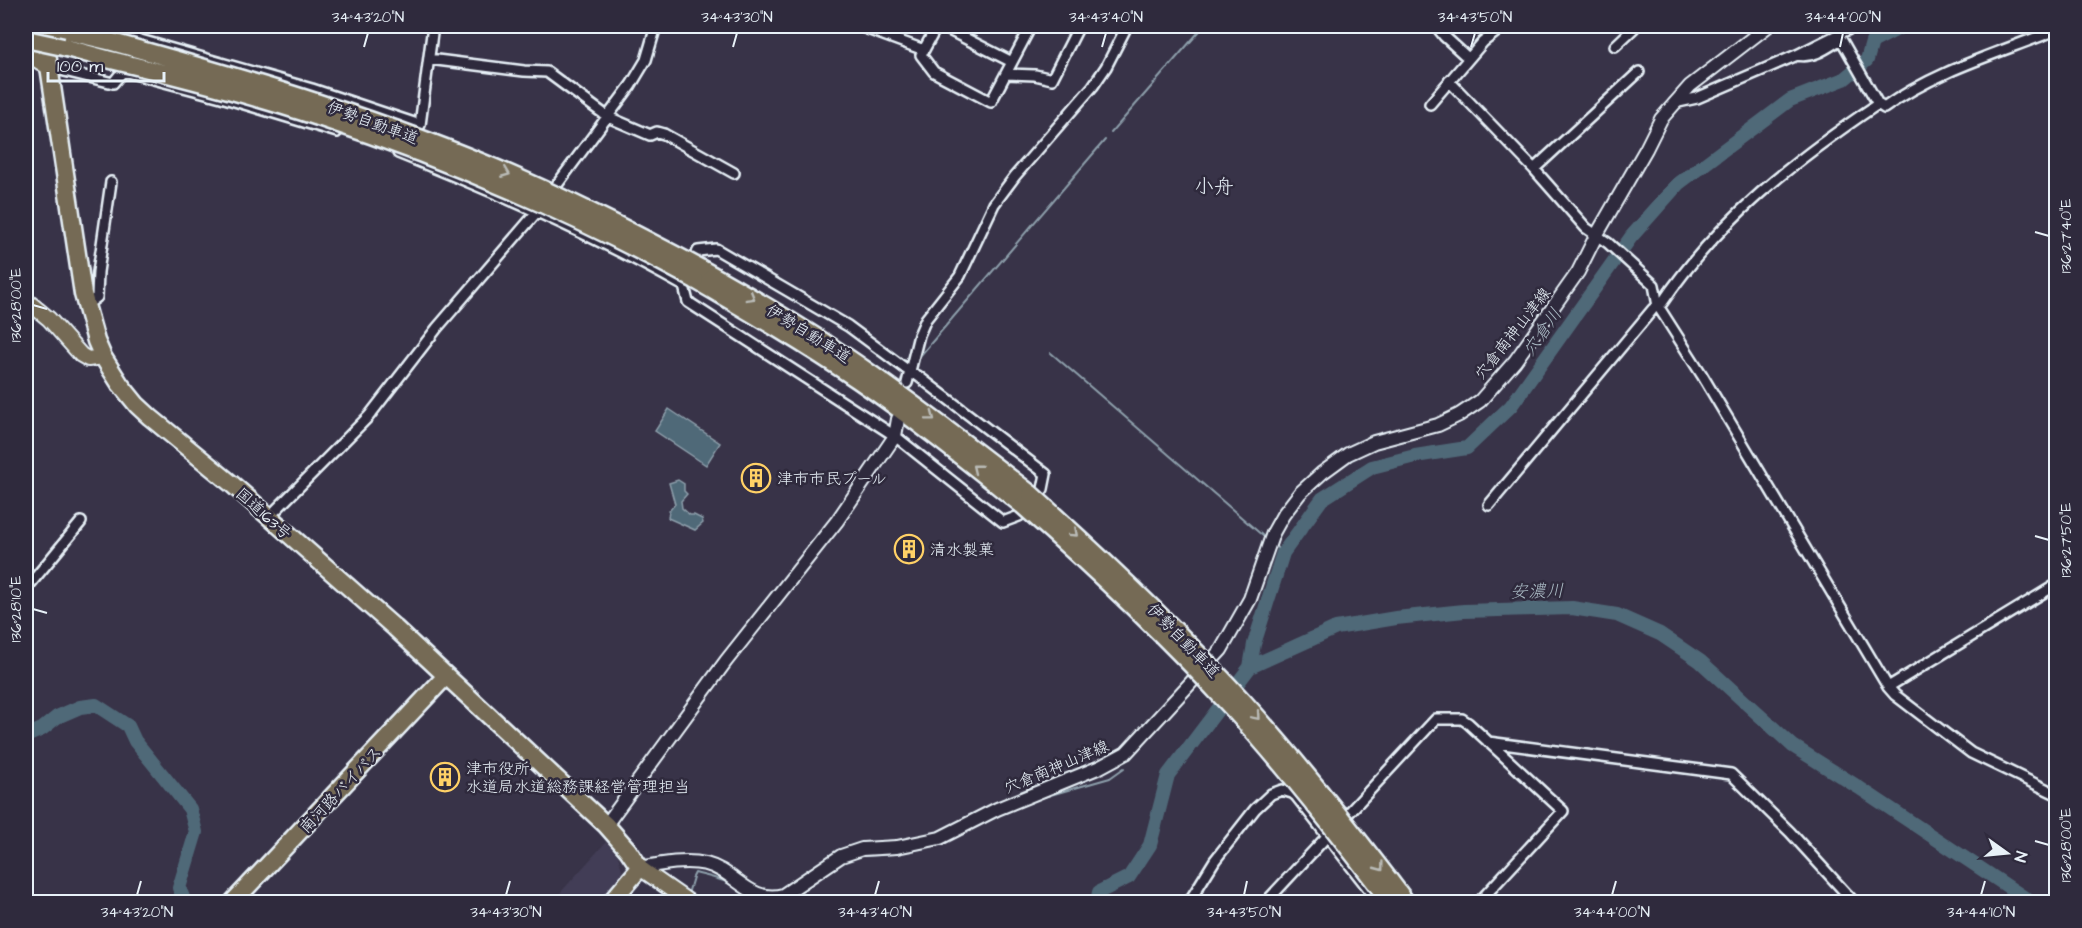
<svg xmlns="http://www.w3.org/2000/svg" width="2082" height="928" viewBox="0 0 2082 928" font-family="'Architects Daughter','Klee One',sans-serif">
	<rect width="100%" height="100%" fill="#383348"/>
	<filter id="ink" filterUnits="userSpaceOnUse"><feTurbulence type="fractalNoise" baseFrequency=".0167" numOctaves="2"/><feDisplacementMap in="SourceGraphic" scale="12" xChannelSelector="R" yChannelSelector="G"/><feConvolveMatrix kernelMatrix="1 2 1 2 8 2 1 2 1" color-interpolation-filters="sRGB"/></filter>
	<g filter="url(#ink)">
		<path fill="#433e56" d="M606,842L618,856L622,870L620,876L600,902H552Z"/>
		<path fill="#506978" stroke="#8d9fab" stroke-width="1.5" d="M669,409L720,443L706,465L655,431Z
			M678,480L684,484V491L687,494L681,501L682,508L690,515H694L702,519L703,523L695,530L668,518L669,511L675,504L669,483Z"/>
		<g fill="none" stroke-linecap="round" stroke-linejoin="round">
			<path stroke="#8d9fab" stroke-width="2" d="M1111,133L1204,26
				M1051,353L1263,536
				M920,356L1105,140
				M1274,545L1283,553
				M1040,798L1110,778L1124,768
				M950,839L996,816
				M860,856L883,855L899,853
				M688,894L693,877L695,873C706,876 718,878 728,883C743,892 752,903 771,902"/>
			<path stroke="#506978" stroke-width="14" d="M1250,667L1254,644L1283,553L1322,499L1372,467L1415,456L1467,448L1511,406L1631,237L1678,184L1790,100L1844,79L1867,60L1872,42L1903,26
				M26,736L42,729L57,717L80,707L96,705L128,726L135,741L190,809L196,832L179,888L185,902
				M1097,902L1099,892L1129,877L1150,845L1168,775L1250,667L1336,628L1396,618L1464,611L1572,608L1617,615L1660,634L1700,661L1793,746L1858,787L2031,902"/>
			<g stroke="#e8f1f8" stroke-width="14">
				<path id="street" d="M124,26L130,37L312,89L420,125L433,26
					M859,26L924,50
					M937,26L921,55L934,72L991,102L1031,26
					M941,26L1012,62
					M1436,26L1444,36L1468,58
					M1615,46L1634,28L1633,26
					M1797,55C1813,59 1828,47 1841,39L1878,104L1884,108C1935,71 1999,53 2056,30
					M429,59L524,71L547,72L608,117L650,135L657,132L664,134L734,173
					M48,67L113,83L123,71L124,66
					M123,71L221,97L337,132
					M1006,74L1035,75L1052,79L1079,26
					M1449,81L1534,169L1586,228L1608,243L1654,285L1658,306L1702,375L1888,687L1895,695L1971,753L2056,794
					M1674,103L1697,98L1797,55L1855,26
					M1430,104L1483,42L1504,26
					M398,153C495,192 592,234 684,286
					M1534,169L1639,72
					M716,249L848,326L910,372L918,376L1046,474L1043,489L1019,516L1003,522L895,436L688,302L684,286L698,251Z
					M86,305L97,297L98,272L111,182
					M907,383L919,335L926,319L960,276L994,204L1015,176L1093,86L1106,67L1127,26
					M1489,505L1653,309L1662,303C1718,220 1796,159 1878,104
					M269,517L369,416L437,328L536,213L631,85L646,60L656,26
					M26,589L81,522
					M1888,687L2056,585
					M1488,742L1731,774L1790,832L1854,902
					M1189,902L1215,860L1255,809L1271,794L1282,790L1292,793L1296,796L1379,902
					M1266,902L1436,719H1462L1468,723L1563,811L1479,902"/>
			</g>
			<g stroke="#e8f1f8" stroke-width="16">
				<path id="secondary" d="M606,825L726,661L837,521L895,436L898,419
					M640,868C661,864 685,859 706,864C735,871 750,904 783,895L841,856L862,849L897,847L940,838L997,809L1100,767L1126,753L1221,650L1250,599L1273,533L1283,515L1300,493L1322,473L1348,454L1374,442L1438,425L1459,415L1480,401L1515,361L1578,272L1596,236L1646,149L1661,119L1690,86L1768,26"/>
			</g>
			<g stroke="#e8f1f8" stroke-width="18">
				<path id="primary" d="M26,55L32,57L48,67
					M26,300L49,319L81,355L88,359L103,357
					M640,868L689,902"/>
			</g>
			<g stroke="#e8f1f8" stroke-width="21">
				<path id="highway" d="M43,26L83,294L96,341L103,357L120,384L137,405L150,417L233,485L395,628L606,825L628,850L640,868L611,902
					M43,26L112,42
					M63,47L107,59
					M700,268C757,300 813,333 867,371C923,410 977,452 1031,494
					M695,280C750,312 805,344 858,380C915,419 968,462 1022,505
					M233,902L446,676"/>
			</g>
			<use href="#street" stroke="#2f2a3d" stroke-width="9"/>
			<use href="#secondary" stroke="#2f2a3d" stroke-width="12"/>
			<use href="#primary" stroke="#746b55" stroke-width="14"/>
			<use href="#highway" stroke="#746b55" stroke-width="16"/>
			<g stroke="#e8f1f8" stroke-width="21" stroke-linecap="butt">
				<path id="highway-bridge" d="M26,39L63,47
					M112,42C251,80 389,121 521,179C582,206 641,237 700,268
					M107,59C178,76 249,94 318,117C449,160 574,214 695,280
					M1031,494C1104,560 1176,628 1243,701C1301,765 1354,833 1406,902
					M1022,505C1095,569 1166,636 1232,708C1288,769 1340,836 1390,902"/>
			</g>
			<use href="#highway-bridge" stroke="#746b55" stroke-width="16"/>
		</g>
		<defs><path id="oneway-chevron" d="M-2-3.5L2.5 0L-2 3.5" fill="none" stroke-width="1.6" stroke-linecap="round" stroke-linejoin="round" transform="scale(1.5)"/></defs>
		<g stroke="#babbb7">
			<use href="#oneway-chevron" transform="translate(506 173) rotate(22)"/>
			<use href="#oneway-chevron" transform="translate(751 297) rotate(30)"/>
			<use href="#oneway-chevron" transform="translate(931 417) rotate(37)"/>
			<use href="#oneway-chevron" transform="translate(976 468) rotate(-141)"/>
			<use href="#oneway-chevron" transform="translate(1074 533) rotate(42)"/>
			<use href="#oneway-chevron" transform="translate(1256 716) rotate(49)"/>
			<use href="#oneway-chevron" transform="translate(1380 867) rotate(53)"/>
		</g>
	</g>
	<path fill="none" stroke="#e8f1f8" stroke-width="2" d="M364,47L368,33M733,47L737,33M1102,47L1106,33M1471,47L1475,33M1840,47L1843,33M2035,232L2049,236M33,305L47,309M2035,536L2049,540M33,609L47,613M2035,841L2049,845M137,895L141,881M506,895L510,881M875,895L879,881M1244,895L1247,881M1612,895L1616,881M1981,895L1985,881"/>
	<defs>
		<g id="building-ring" transform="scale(1.5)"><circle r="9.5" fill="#2f2a3d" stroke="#ffd166" stroke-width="1.5"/><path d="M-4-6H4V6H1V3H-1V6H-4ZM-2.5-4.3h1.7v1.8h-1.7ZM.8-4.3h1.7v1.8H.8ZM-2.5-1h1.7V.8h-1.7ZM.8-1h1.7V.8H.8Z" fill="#ffd166"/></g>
	</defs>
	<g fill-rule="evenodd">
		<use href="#building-ring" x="756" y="478"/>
		<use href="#building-ring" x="909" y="549"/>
		<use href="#building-ring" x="445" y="777"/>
	</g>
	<g text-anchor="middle" stroke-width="5" stroke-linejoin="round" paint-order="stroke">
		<g font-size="16" fill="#e8f1f8" stroke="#2f2a3d">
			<text transform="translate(373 122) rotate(20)" y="6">伊勢自動車道</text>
			<text transform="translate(809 333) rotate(32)" y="6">伊勢自動車道</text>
			<text transform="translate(1512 333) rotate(-52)" y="6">穴倉南神山津線</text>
			<text transform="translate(264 513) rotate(42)" y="6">国道163号</text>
			<text transform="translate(1184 640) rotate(46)" y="6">伊勢自動車道</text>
			<text transform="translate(1056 766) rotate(-23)" y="6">穴倉南神山津線</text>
			<text transform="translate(340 789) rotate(-47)" y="6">南河路バイパス</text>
		</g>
		<g font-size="16" fill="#e8f1f8" stroke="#2f2a3d" text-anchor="start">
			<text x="777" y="484">津市市民プール</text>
			<text x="930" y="555">清水製菓</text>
			<text x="466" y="774">津市役所<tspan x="466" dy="18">水道局水道総務課経営管理担当</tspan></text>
		</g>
		<g font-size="18" font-style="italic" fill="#abbbc5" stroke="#2f2a3d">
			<text transform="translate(1542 332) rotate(-55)" y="6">穴倉川</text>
			<text transform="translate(1537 591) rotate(-1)" y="6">安濃川</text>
		</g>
		<g font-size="20" fill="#e8f1f8" stroke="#2f2a3d">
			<text x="1214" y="193">小舟</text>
		</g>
	</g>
	<rect width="2082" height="928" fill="none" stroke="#2f2a3d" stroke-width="66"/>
	<g transform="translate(2007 853) rotate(105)" stroke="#2f2a3d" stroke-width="4.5" paint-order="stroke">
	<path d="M0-4.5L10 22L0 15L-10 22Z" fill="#e8f1f8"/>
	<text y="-9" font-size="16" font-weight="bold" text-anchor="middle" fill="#e8f1f8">N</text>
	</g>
	<path d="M48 72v9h116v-9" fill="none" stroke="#e8f1f8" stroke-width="3"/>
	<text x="57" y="72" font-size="18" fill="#e8f1f8" stroke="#2f2a3d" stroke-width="4.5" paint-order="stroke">100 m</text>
	<rect x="33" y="33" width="2016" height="862" fill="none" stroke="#e8f1f8" stroke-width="2"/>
	<g font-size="15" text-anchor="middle" fill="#e8f1f8">
		<text x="368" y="22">34°43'20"N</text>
		<text x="737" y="22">34°43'30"N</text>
		<text x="1106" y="22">34°43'40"N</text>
		<text x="1475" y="22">34°43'50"N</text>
		<text x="1843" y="22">34°44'00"N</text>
		<text transform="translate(2066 236) rotate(-90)" y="5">136°27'40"E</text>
		<text transform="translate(16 305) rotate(-90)" y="5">136°28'00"E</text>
		<text transform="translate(2066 540) rotate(-90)" y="5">136°27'50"E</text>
		<text transform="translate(16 609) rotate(-90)" y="5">136°28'10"E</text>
		<text transform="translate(2066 845) rotate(-90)" y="5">136°28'00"E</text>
		<text x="137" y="917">34°43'20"N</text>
		<text x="506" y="917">34°43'30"N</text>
		<text x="875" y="917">34°43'40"N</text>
		<text x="1244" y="917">34°43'50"N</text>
		<text x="1612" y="917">34°44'00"N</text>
		<text x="1981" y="917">34°44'10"N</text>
	</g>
</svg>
